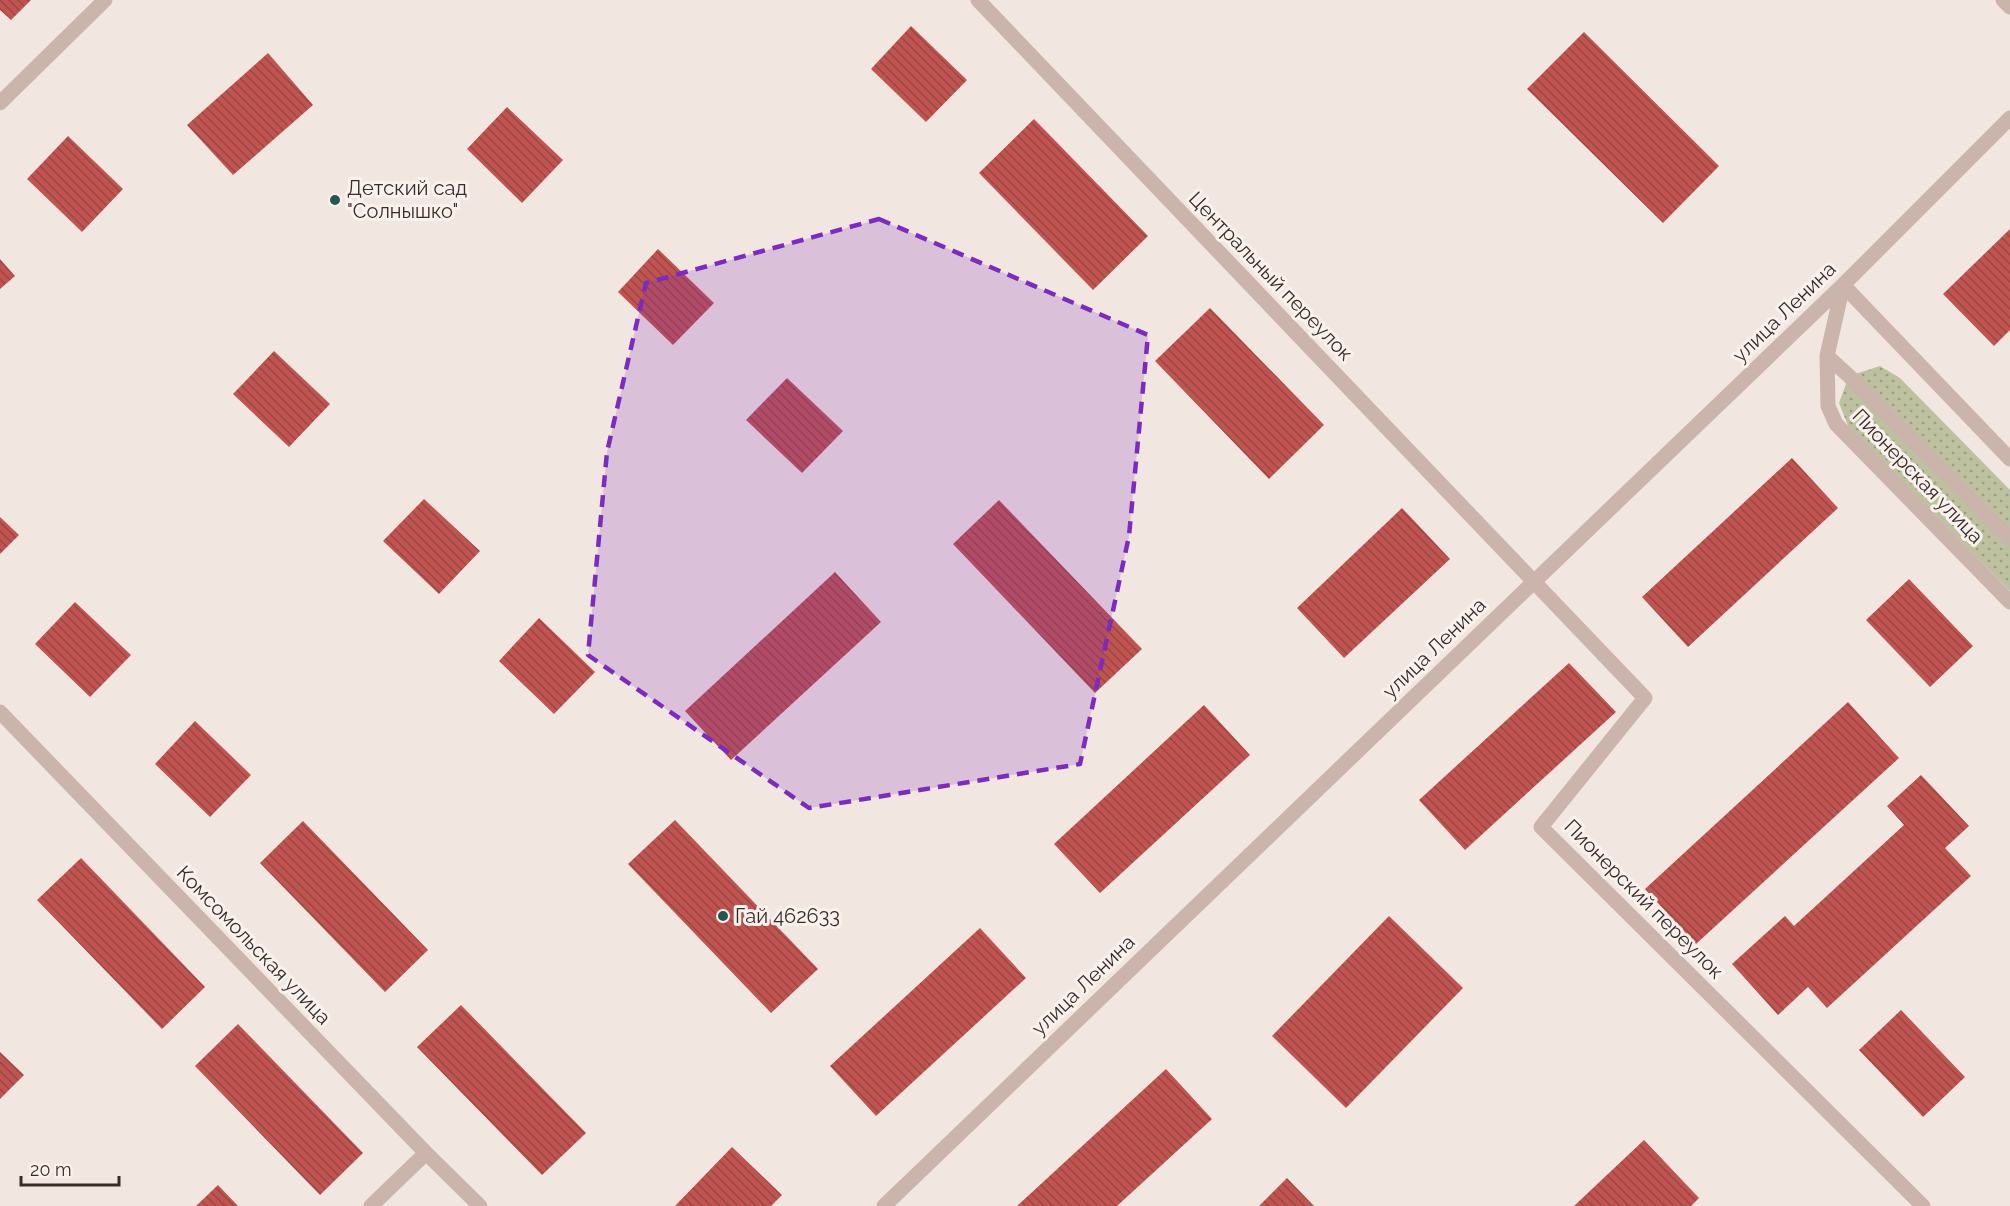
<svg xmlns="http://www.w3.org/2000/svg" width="2010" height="1206" viewBox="0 0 2010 1206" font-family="Raleway,sans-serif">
	<defs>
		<pattern id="grass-dots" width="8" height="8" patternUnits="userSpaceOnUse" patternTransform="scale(1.5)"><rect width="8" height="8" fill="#bdc1a0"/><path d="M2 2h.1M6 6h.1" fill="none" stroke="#9b9d83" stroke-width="1.8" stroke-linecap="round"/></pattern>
		<pattern id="building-back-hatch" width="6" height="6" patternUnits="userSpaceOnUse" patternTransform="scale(1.5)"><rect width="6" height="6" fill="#c05450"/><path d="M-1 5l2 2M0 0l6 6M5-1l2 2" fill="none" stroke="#9d4643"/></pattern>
	</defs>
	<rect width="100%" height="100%" fill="#f2e6e0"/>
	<path fill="url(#grass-dots)" d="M1880,366L1900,378L2010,490V591L1849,428L1839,403L1849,376Z"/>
	<path fill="url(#building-back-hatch)" d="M0,0H31L11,20L0,10Z
		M911,26L967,80L926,122L871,69Z
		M1584,32L1719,166L1663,223L1527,89Z
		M268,53L313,105L233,175L187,125Z
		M507,107L563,160L522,203L467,149Z
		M1034,119L1148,236L1093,290L979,173Z
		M68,136L123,189L82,232L27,179Z
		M2010,229V330L1994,346L1943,294Z
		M658,249L714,303L673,345L618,292Z
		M0,259L15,276L0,289Z
		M1210,308L1324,425L1269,479L1155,361Z
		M274,351L330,404L289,447L233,394Z
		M787,378L843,431L802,473L746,420Z
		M1792,458L1838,508L1688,647L1642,597Z
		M424,499L480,551L439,594L383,541Z
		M999,500L1142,649L1095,693L953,544Z
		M1402,508L1450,559L1344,658L1297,608Z
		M0,517L19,535L0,554Z
		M835,572L881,622L731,760L685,711Z
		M1909,579L1973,646L1930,687L1866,620Z
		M75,602L131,655L90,697L35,644Z
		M539,618L595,672L554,714L499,661Z
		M1569,663L1616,712L1465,850L1419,800Z
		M1848,702L1899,758L1696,944L1645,889Z
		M1204,705L1250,755L1100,893L1054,844Z
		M195,721L251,775L210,817L155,764Z
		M1921,775L1969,826L1945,848L1971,876L1827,1008L1808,987L1778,1015L1732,964L1785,916L1794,926L1904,825L1887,806Z
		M675,820L818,969L771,1013L628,864Z
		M303,821L428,950L385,992L260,863Z
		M81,858L205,987L162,1029L37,900Z
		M1389,916L1463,988L1346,1108L1272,1036Z
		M980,928L1026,978L876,1116L830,1066Z
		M461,1005L586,1133L542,1175L417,1047Z
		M1901,1010L1965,1077L1923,1117L1859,1050Z
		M238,1024L363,1153L320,1195L195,1066Z
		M0,1052L24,1075L0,1099Z
		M1166,1069L1212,1119L1117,1206H1017Z
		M1644,1140L1699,1198L1691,1206H1574Z
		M732,1147L782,1195L771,1206H675Z
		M1287,1178L1314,1206H1259Z
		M218,1185L238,1206H196Z"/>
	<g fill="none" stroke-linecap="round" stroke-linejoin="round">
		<path stroke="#cab4ac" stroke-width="15" d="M978,0L1645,698L1541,827L1923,1206
			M2003,0L2010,7
			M0,103L105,0
			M1843,285L1827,356L1828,406L1836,424L2010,602
			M1843,285L2010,459
			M1827,356L1849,376L2010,539
			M0,712L426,1153L480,1206
			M371,1206L426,1153
			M884,1206L1843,285L2010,118"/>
	</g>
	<path fill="#7b2cbf" fill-opacity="0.2" stroke="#7b2cbf" stroke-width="4.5" stroke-dasharray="12 8" stroke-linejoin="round" d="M879,219L1148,335L1129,536L1080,764L809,808L588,655L607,452L646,283Z"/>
	<g fill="#225851" stroke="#faf1ed" stroke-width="2">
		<circle cx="335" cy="200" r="6"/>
		<circle cx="723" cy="916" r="6"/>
	</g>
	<g text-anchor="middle" stroke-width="6" stroke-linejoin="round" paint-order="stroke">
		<g font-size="20" fill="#382c2b" stroke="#faf1ed" text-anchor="start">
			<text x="347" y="195">Детский сад<tspan x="347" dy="23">"Солнышко"</tspan></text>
			<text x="735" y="923">Гай 462633</text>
		</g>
		<g font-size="20" fill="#382c2b" stroke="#faf1ed">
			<text transform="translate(1271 276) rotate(46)" y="7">Центральный переулок</text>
			<text transform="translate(1784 312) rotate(-44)" y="7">улица Ленина</text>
			<text transform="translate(1918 476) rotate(46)" y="7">Пионерская улица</text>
			<text transform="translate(1434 648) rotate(-44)" y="7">улица Ленина</text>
			<text transform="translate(1644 899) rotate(45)" y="7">Пионерский переулок</text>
			<text transform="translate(254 945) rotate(46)" y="7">Комсомольская улица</text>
			<text transform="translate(1083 985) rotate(-44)" y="7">улица Ленина</text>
		</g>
	</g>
	<path d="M21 1176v9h98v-9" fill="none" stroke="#382c2b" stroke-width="3"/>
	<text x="30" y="1176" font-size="18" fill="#382c2b" stroke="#faf1ed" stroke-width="4.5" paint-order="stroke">20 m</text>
</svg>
